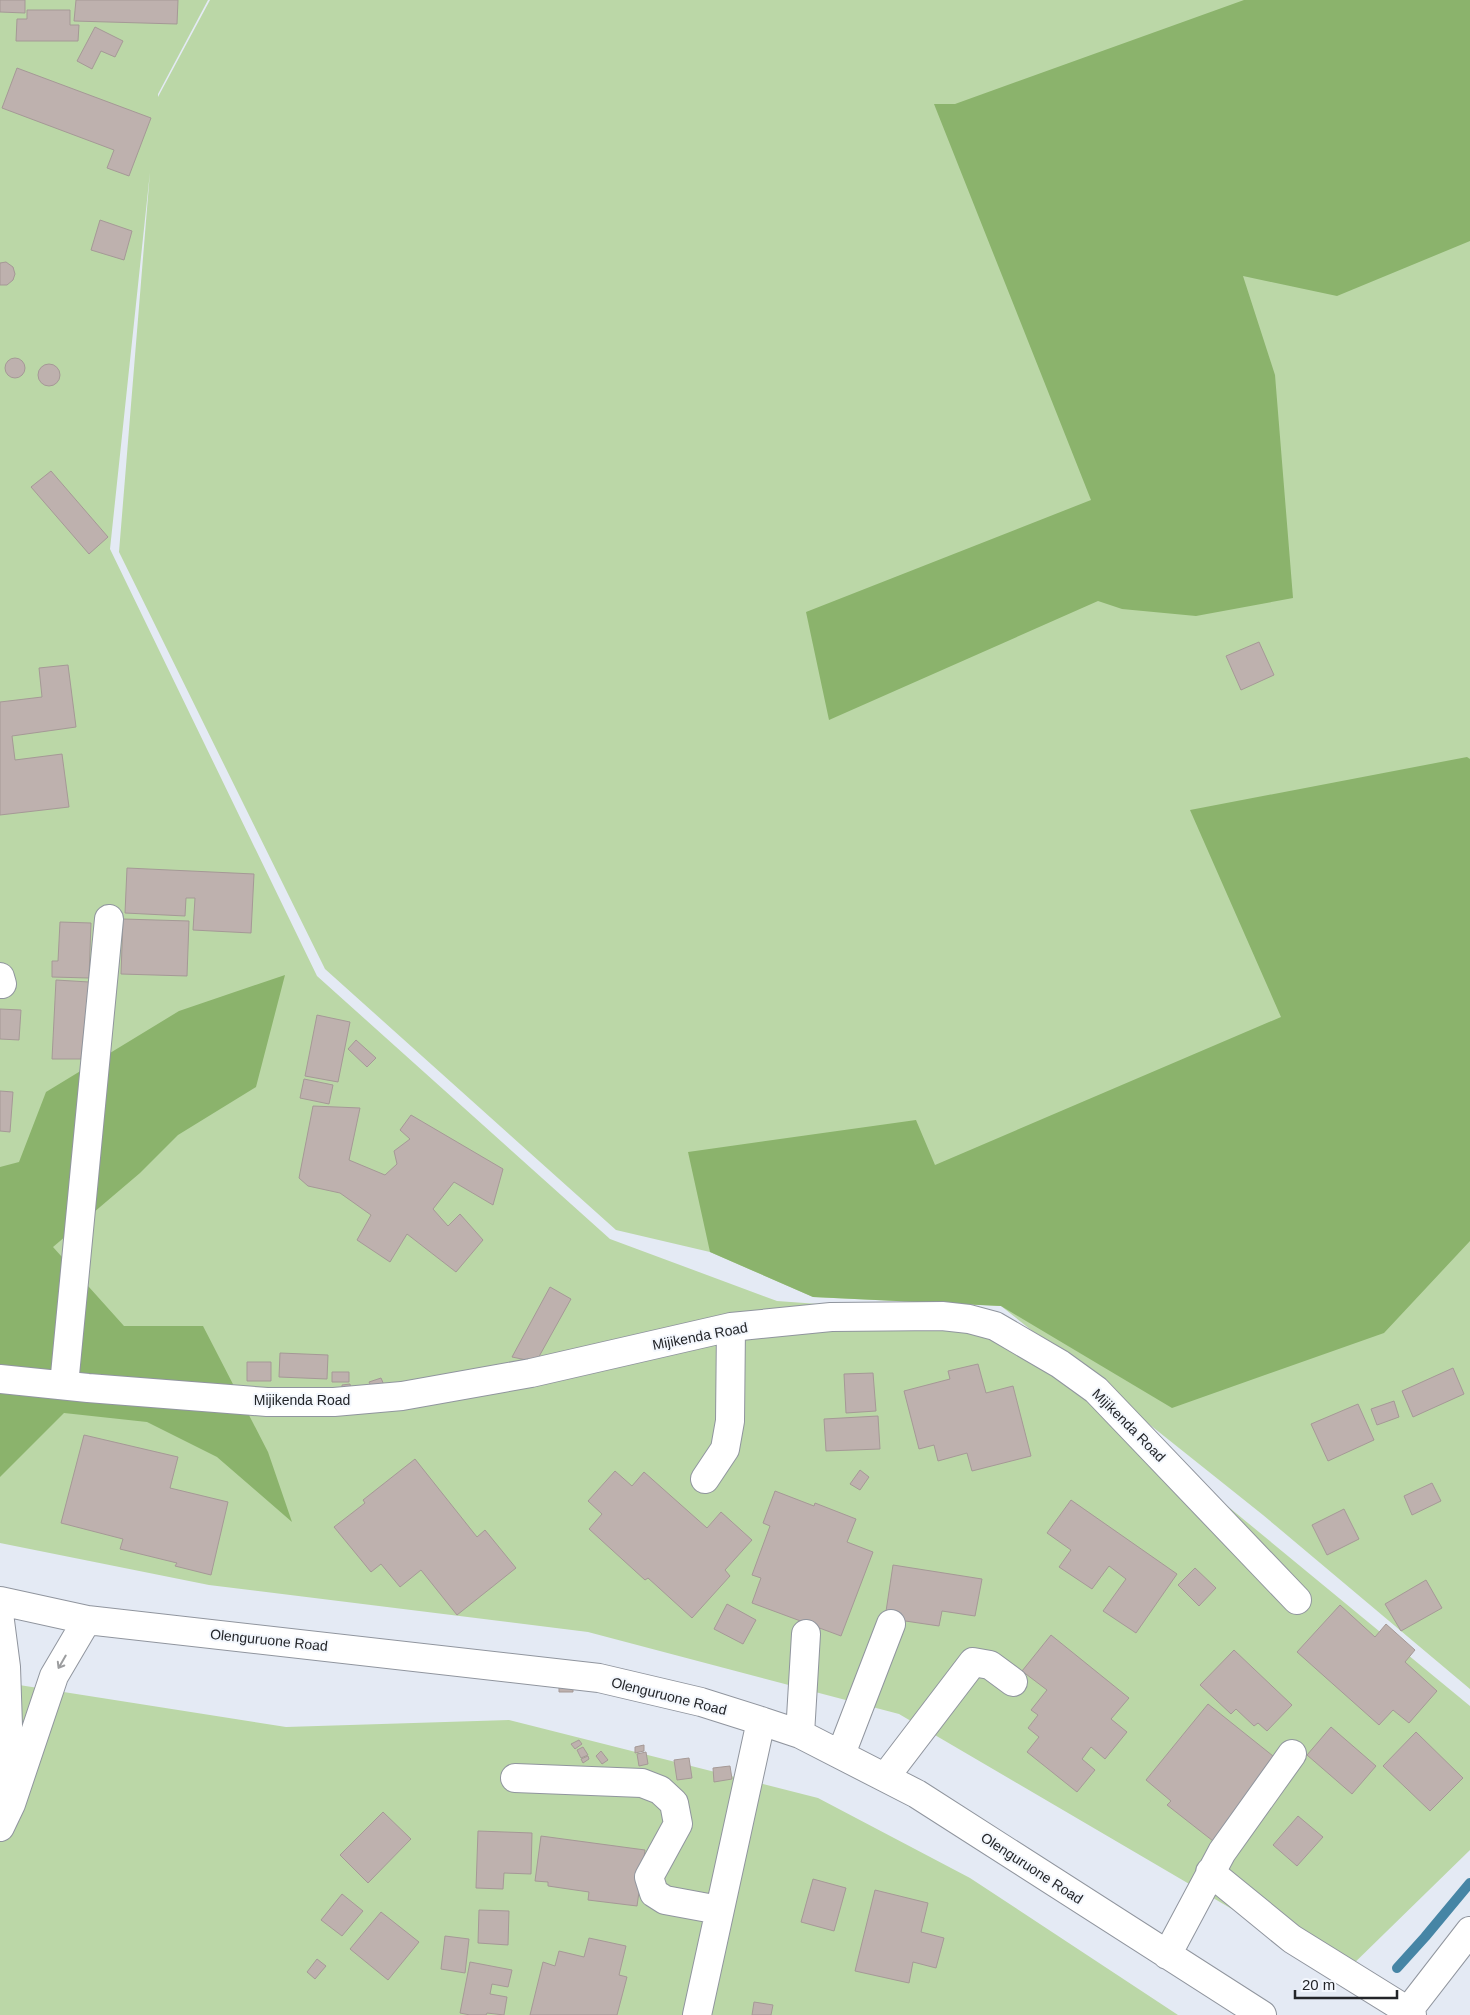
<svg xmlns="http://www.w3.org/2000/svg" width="1470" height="2015" viewBox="0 0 1470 2015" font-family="Arial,sans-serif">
	<rect width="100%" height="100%" fill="#e4eaf4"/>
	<path fill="#bbd7a7" d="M0,0H208L158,94V97L210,0H1470V1689L1263,1515L1001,1306L813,1297L710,1252L616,1230L325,969L119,552L150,172L110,549L317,976L610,1239L777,1301L998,1317L1470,1706V1850L1343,1974L899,1714L588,1632L209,1585L0,1543Z
		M0,1682L286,1727L509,1720L818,1798L970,1878L1178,2015H0Z"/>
	<path fill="#8bb36c" d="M1244,0H1470V241L1337,296L1243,276L1275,375L1293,598L1196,616L1122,609L1098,601L829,720L806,612L1091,500L934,104H955Z
		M1467,757L1470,759V1241L1384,1333L1172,1408L1001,1306L813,1297L710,1252L688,1152L916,1120L935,1165L1281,1017L1190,810Z
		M285,975L256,1087L178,1135L140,1173L53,1247L124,1326H203L268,1452L292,1522L217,1457L147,1422L64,1413L0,1477V1167L19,1162L46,1092L179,1011Z"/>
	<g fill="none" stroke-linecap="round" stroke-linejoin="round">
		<path stroke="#4685a5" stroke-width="10" d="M1397,1968L1425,1937L1470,1883"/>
	</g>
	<path fill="#beb1ae" stroke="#a59996" d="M0,0H25V13L0,12Z
		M76,0H178L177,24L74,21Z
		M27,10H70V25H79L78,41H16L17,19H27Z
		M95,27L123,41L115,57L101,51L92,69L77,61Z
		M17,68L151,118L129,176L107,168L114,150L2,108Z
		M100,220L132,231L124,260L91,250Z
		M6,262L13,267L15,274L13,280L7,285H0V263Z
		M5 368a10 10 0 1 1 20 0a10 10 0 1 1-20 0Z
		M38 375a11 11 0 1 1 22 0a11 11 0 1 1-22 0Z
		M51,471L108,537L89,554L31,487Z
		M1259,642L1274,675L1241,690L1226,656Z
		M68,665L76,727L12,736L15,760L62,754L69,807L0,815V702L42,697L39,668Z
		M127,868L254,874L251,933L193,930L195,898H186L185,916L125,913Z
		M123,919L189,921L187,976L121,974Z
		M60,922L91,923L89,978L52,977V961H58Z
		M56,980L89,982L81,1059H52Z
		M0,1009L21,1010L19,1040L0,1039Z
		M317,1015L350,1022L338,1082L305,1076Z
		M356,1040L376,1058L367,1067L348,1049Z
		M304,1079L333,1085L329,1104L300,1098Z
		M0,1091L13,1092L10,1132L0,1131Z
		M313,1106L360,1108L349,1160L385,1175L397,1164L394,1151L410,1139L400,1130L411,1115L503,1169L493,1205L454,1182L433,1209L448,1226L460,1214L483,1240L456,1272L407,1234L390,1262L357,1240L371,1215L340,1193L308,1186L299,1178Z
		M550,1287L571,1299L536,1362L512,1357Z
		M280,1353L328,1355L327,1379L279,1377Z
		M247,1362H271V1381H247Z
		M978,1364L986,1393L1013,1386L1031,1456L972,1471L967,1453L938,1461L934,1445L919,1449L904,1391L950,1379L948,1371Z
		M1453,1368L1464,1394L1413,1417L1402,1391Z
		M332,1372H349V1382H332Z
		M873,1373L876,1411L846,1413L844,1374Z
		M381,1378L384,1385L373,1390L369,1382Z
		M350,1384L351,1389L342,1390V1385Z
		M1394,1401L1399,1417L1377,1425L1371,1409Z
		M1358,1404L1374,1440L1328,1461L1311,1424Z
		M878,1416L880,1449L826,1451L824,1419Z
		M84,1435L178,1457L170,1488L228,1502L211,1575L175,1566L177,1563L120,1549L123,1539L61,1523Z
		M415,1459L477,1537L485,1530L516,1568L457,1615L421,1570L400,1587L381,1564L371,1572L334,1527L365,1503L363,1500Z
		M860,1470L869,1477L860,1490L850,1484Z
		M615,1471L632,1486L644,1472L707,1528L721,1512L752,1540L725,1570L730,1576L692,1618L648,1578L645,1580L589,1529L602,1514L588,1501Z
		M1432,1483L1441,1501L1412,1515L1404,1496Z
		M775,1491L814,1506L815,1503L856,1519L847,1542L873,1552L841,1636L752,1603L761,1578L752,1575L770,1526L763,1523Z
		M1071,1500L1177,1574L1136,1633L1103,1611L1126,1579L1109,1566L1092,1589L1059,1567L1071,1550L1047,1533Z
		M1344,1509L1359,1539L1327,1555L1312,1525Z
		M893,1565L982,1579L975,1616L942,1611L939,1626L885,1618Z
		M1195,1568L1216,1588L1199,1606L1178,1585Z
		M1426,1580L1442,1608L1401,1631L1385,1604Z
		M727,1604L756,1620L743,1644L714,1629Z
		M1340,1605L1375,1637L1386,1624L1415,1650L1405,1662L1437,1691L1409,1723L1393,1710L1379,1725L1297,1652Z
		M1051,1635L1129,1698L1111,1719L1127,1732L1105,1759L1091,1747L1082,1759L1095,1770L1077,1792L1027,1752L1039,1737L1028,1728L1038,1715L1031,1710L1047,1690L1022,1671Z
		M1234,1650L1292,1705L1267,1731L1258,1723L1254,1726L1236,1709L1231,1714L1200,1685Z
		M559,1682H573V1692H559Z
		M1208,1704L1278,1760L1213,1841L1167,1805L1171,1801L1146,1780Z
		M1331,1727L1376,1766L1352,1794L1307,1755Z
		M1416,1732L1463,1778L1430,1811L1383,1766Z
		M579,1740L582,1744L575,1749L571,1744Z
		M644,1745V1751L635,1753V1747Z
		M583,1747L588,1755L581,1758L577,1750Z
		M601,1751L608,1760L602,1764L596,1756Z
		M646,1752L648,1764L639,1766L637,1754Z
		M588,1756L589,1759L583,1763L581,1759Z
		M689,1758L692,1778L677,1780L674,1760Z
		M730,1766L732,1779L714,1782L713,1768Z
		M383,1812L411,1839L368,1883L340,1855Z
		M1298,1816L1323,1837L1297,1866L1273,1845Z
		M478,1831L532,1833L531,1874L504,1873L503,1889L476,1888Z
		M541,1836L645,1850L637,1906L588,1900L589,1892L548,1886V1882L535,1881Z
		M813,1879L846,1888L834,1931L801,1922Z
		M875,1890L928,1903L921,1932L944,1938L936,1968L913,1962L909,1983L855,1971Z
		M342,1894L363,1911L342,1936L321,1920Z
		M479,1910L509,1911L508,1945L478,1943Z
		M381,1912L419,1942L388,1980L350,1949Z
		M445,1936L469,1939L465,1973L441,1969Z
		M589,1938L626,1946L619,1975L627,1977L617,2015H530L543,1962L555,1966L559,1951L584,1957Z
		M317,1959L326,1966L315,1979L307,1972Z
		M470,1962L512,1970L508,1987L492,1984L490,1994L507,1997L504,2015L487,2013L486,2015H470L460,2013Z
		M754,2002L773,2005L771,2015H752Z"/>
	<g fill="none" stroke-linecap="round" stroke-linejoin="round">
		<g stroke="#90959e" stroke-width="30">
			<path id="minor" d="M0,977L2,984
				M0,1379L88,1388L267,1402H334L402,1396L531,1373L731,1327L831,1317L942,1316L969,1319L995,1326L1060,1364L1096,1390L1297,1600
				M64,1385L109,919
				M705,1479L725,1449L730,1421L731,1327
				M0,1601L87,1620L599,1678L701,1702L761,1721L800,1734L917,1794L1262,2015
				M0,1621L6,1667L8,1726L0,1784
				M800,1734L806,1634
				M841,1754L891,1624
				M886,1776L973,1662L990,1665L1013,1682
				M515,1778L642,1783L660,1790L674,1803L678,1824L649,1877L654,1893L665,1900L719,1910
				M0,1827L11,1804L54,1676L87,1620
				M1210,1872L1292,1939L1408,2011
				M1167,1955L1222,1852L1292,1754
				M697,2015L761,1721
				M1412,2015L1408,2011L1470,1931"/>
		</g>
		<use href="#minor" stroke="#fff" stroke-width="28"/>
	</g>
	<defs><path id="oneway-shaft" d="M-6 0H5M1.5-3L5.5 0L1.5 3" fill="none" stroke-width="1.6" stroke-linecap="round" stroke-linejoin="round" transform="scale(1.25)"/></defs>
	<use stroke="#9c9d9f" href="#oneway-shaft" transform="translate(62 1662) rotate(120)"/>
	<g text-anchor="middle" stroke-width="4" stroke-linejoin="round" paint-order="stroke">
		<g font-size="14" fill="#232529" stroke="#f3f7fd">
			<text transform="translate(700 1336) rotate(-11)" y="5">Mijikenda Road</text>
			<text x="302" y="1405">Mijikenda Road</text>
			<text transform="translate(1129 1425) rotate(45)" y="5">Mijikenda Road</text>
			<text transform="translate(269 1640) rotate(6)" y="5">Olenguruone Road</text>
			<text transform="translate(669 1696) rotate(14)" y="5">Olenguruone Road</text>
			<text transform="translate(1032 1868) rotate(33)" y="5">Olenguruone Road</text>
		</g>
	</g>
	<path d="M1295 1990v8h102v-8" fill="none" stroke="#232529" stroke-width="2.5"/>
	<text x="1302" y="1990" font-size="15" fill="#232529" stroke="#f3f7fd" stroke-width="4" paint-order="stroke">20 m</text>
</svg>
